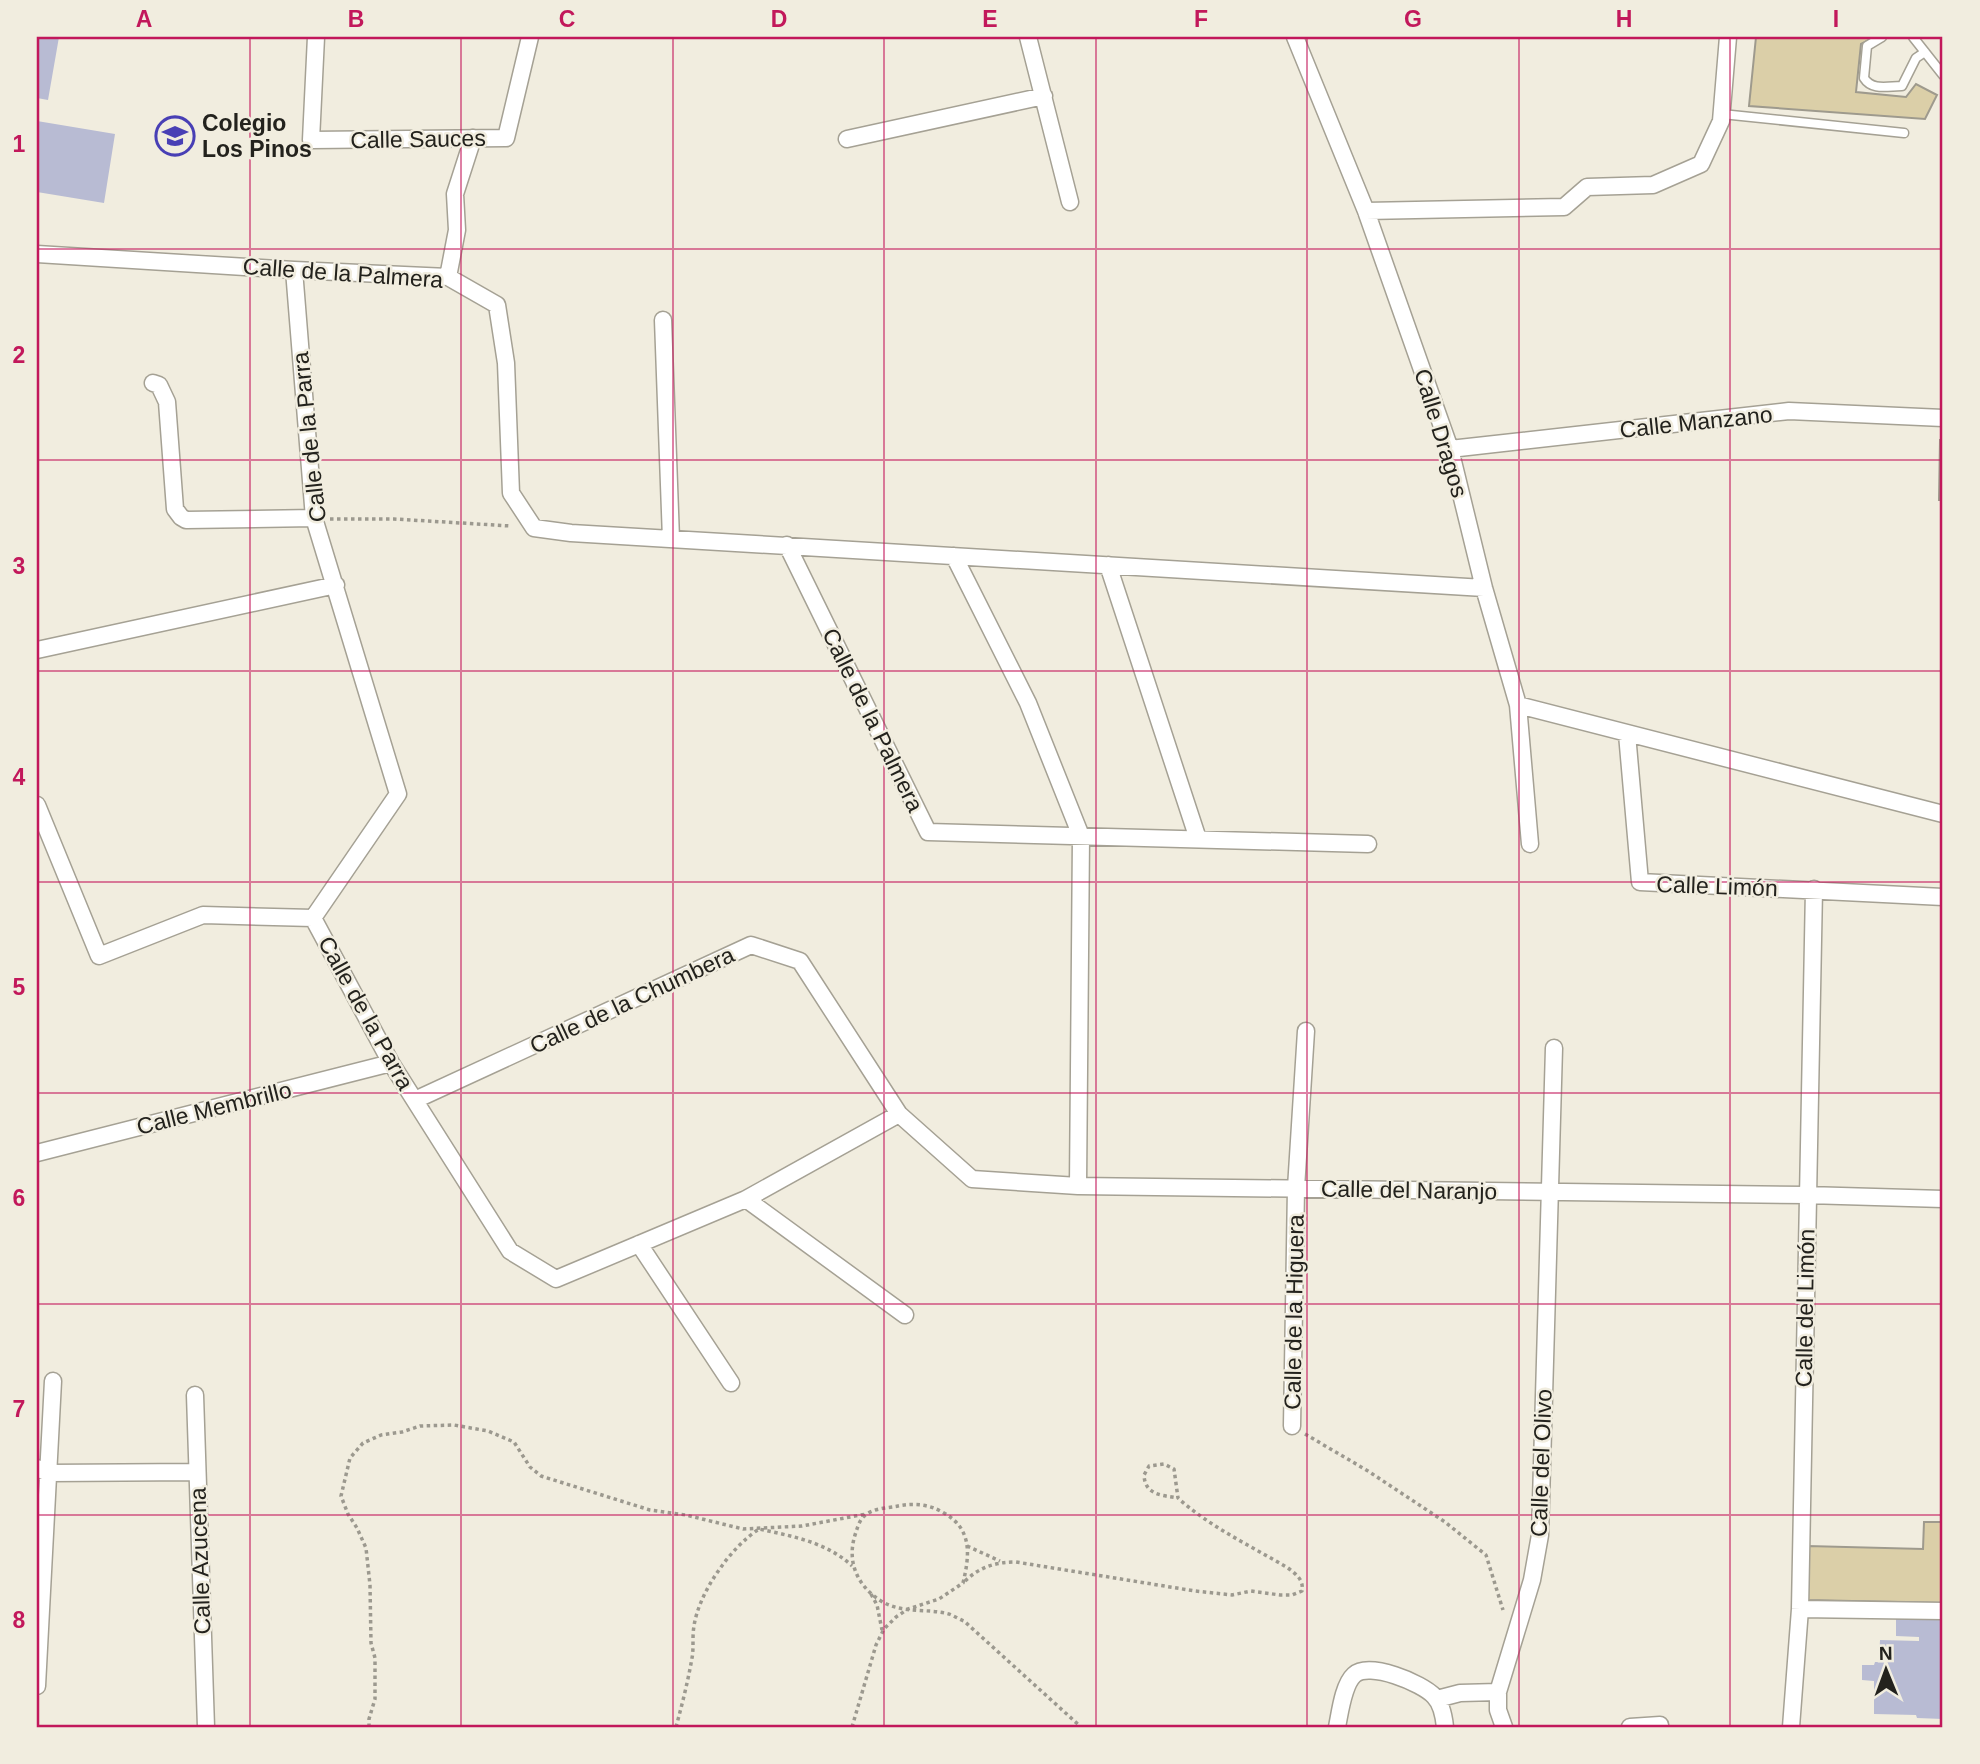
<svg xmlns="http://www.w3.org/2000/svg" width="1980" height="1764" viewBox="0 0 1980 1764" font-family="Helvetica,sans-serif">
	<rect width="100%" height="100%" fill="#f1eddf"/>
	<path fill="#b8bbd3" d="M37,37H59L48,100L37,98Z
		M37,121L115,134L104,203L37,192Z
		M1943,1615V1719L1917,1718L1916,1715L1874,1714V1681L1862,1680V1665H1874L1875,1662H1879L1880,1640L1919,1641V1637L1896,1636V1616Z"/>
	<path fill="#dbcfa8" stroke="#9e9a8d" stroke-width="2" d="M1756,37H1875L1861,44L1856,92L1906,97L1916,84L1937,95L1925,119L1749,106Z
		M1940,440H1943V500H1939Z
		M1924,1522H1943V1603L1807,1600L1808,1546L1923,1549Z"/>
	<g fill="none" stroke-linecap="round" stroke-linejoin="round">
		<g stroke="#a5a194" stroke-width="11">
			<path id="lane" d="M1882,37L1867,46L1864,78C1872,91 1888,86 1902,86L1916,58L1925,52
				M1913,37L1943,75
				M1722,114L1904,133"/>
		</g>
		<g stroke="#a5a194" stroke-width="19">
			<path id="street" d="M316,37L311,140L506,138L530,37
				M1028,37L1070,202
				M1295,37L1366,211L1450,449L1484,588L1518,705L1530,844
				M847,139L1044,96
				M1366,211L1564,207L1587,187L1653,185L1701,164L1721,121L1728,37
				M37,254L294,270L448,277L497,305L506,363L511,493L534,528L571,533L1484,588
				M294,270L314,518L398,794L313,918L391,1063L510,1251L556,1279L746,1199L899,1114
				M448,277L457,230L455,194L473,138
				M663,320L671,539
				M153,383L159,385L167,402L175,509L181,517L186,520L314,518
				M1450,449L1789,411L1943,418
				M787,545L928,832L1368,844
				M954,556L1028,703L1081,836L1078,1186
				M1108,565L1198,839
				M37,650L336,585
				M1518,705L1943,814
				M1627,734L1640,882L1943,897
				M37,805L99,956L203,915L313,918
				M415,1100L751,945L800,961L899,1114L972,1179L1078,1186L1807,1195L1943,1199
				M37,1153L391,1063
				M746,1199L905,1315
				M639,1244L731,1383
				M195,1395L206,1727
				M1292,1426L1296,1188L1306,1031
				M37,1468L48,1473L197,1472
				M1800,1609L1943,1611
				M37,1686L53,1381
				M1437,1699L1460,1693L1498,1692
				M1337,1727C1340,1713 1343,1685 1354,1675C1369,1661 1422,1683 1434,1696C1442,1704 1444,1717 1445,1727
				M1504,1727L1498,1710V1692L1532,1580L1540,1535L1554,1048
				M1630,1727L1660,1725
				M1791,1727L1800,1609L1814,889"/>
		</g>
		<path stroke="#9c998f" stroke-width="3.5" stroke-dasharray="3.5 3.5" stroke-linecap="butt" d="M330,519H394L511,526
			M1305,1434L1368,1471L1445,1522L1486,1555L1503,1610
			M967,1546L1000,1561
			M965,1581C980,1567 995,1562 1016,1562L1195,1591L1232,1595L1251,1591L1280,1595H1292L1302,1591C1304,1580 1296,1574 1288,1568C1251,1546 1210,1527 1178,1498L1174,1469L1164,1464L1149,1466L1144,1475C1145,1495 1161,1495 1178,1498
			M871,1594L877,1605L882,1630
			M369,1727V1719L375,1699V1658L371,1643L370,1585L366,1548L357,1528L348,1514L341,1496L350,1458L363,1443L381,1435L402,1432L420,1426L454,1425L488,1431L514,1442L530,1467L541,1476L650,1510L686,1515L743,1529L802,1526L866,1514
			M676,1727C682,1705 688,1681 692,1658C694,1648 692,1637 694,1626C699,1592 731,1547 759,1529C791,1536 827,1542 852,1566
			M852,1727L876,1645L884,1629L896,1617L908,1609L939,1599L963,1583C970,1554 972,1529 944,1513C929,1504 914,1503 898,1506C888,1508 875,1508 867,1514C860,1518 858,1526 856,1532C846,1560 856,1585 881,1601C902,1614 927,1608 949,1614C954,1616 959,1619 964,1621L1081,1727"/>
		<use href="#lane" stroke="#fff" stroke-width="8"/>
		<use href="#street" stroke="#fff" stroke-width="16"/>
	</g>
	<path fill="none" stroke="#c2185b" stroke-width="2" stroke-opacity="0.55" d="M250,37V1727M461,37V1727M673,37V1727M884,37V1727M1096,37V1727M1307,37V1727M1519,37V1727M1730,37V1727M37,249H1943M37,460H1943M37,671H1943M37,882H1943M37,1093H1943M37,1304H1943M37,1515H1943"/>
	<defs>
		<g id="school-ring" transform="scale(2.0125)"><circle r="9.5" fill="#f1eddf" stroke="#483fb5" stroke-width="1.5"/><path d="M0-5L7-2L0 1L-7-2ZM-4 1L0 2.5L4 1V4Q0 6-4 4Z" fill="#483fb5"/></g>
	</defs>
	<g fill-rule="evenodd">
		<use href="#school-ring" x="175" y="136"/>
	</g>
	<g text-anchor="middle" stroke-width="5" stroke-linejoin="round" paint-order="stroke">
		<g font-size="23" font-weight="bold" fill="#23221d" stroke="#f1eddf" text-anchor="start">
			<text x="202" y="131">Colegio<tspan x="202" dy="26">Los Pinos</tspan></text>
		</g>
		<g font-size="23" fill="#23221d" stroke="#f1eddf">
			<text transform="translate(418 139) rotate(-1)" y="8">Calle Sauces</text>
			<text transform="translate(343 273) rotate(4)" y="8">Calle de la Palmera</text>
			<text transform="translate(1696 422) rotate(-6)" y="8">Calle Manzano</text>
			<text transform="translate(1441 433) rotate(73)" y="8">Calle Dragos</text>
			<text transform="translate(309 437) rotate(-96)" y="8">Calle de la Parra</text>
			<text transform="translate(873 720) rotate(64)" y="8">Calle de la Palmera</text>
			<text transform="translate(1717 886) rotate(2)" y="8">Calle Limón</text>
			<text transform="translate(632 1000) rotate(-25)" y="8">Calle de la Chumbera</text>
			<text transform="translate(366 1013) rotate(61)" y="8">Calle de la Parra</text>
			<text transform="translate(214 1108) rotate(-14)" y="8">Calle Membrillo</text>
			<text transform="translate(1409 1190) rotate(1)" y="8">Calle del Naranjo</text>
			<text transform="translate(1805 1308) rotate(-89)" y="8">Calle del Limón</text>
			<text transform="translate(1294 1312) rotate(-89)" y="8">Calle de la Higuera</text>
			<text transform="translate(1541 1463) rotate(-88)" y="8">Calle del Olivo</text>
			<text transform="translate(200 1561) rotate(-92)" y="8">Calle Azucena</text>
		</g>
	</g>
	<rect width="1980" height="1764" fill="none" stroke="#f1eddf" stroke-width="77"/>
	<g transform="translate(1886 1670) rotate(359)" stroke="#f1eddf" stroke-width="5" paint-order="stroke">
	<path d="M0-5L12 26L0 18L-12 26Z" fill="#23221d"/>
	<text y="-10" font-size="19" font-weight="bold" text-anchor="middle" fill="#23221d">N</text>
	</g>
	<rect x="38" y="38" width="1903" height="1688" fill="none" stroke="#c2185b" stroke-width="2.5"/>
	<g font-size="23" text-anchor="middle" font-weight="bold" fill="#c2185b">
		<text x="144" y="27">A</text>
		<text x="356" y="27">B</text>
		<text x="567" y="27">C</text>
		<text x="779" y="27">D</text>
		<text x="990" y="27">E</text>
		<text x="1201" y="27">F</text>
		<text x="1413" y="27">G</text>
		<text x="1624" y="27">H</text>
		<text x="1836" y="27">I</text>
		<text x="19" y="152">1</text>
		<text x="19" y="363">2</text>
		<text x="19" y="574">3</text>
		<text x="19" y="785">4</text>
		<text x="19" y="995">5</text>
		<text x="19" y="1206">6</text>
		<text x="19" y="1417">7</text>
		<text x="19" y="1628">8</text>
	</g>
</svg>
